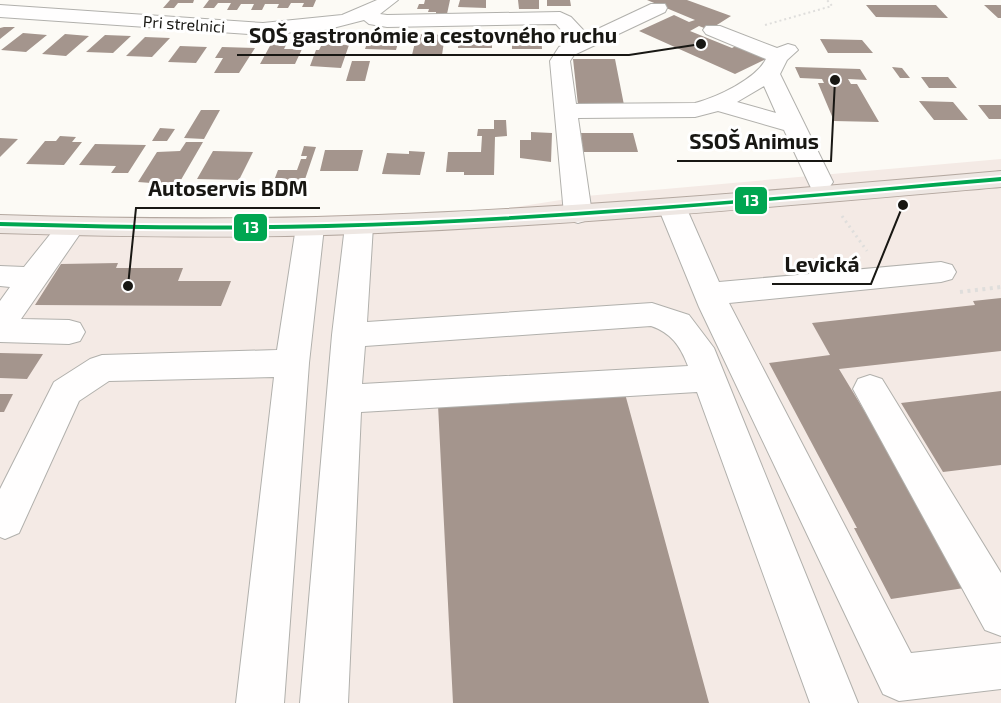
<svg xmlns="http://www.w3.org/2000/svg" width="1001" height="703" viewBox="0 0 1001 703" font-family="'Exo 2',sans-serif">
	<rect width="100%" height="100%" fill="#fcfaf5"/>
	<path fill="#f4eae5" d="M1001,159V703H0V215L202,219L491,211L586,196Z"/>
	<path fill="#a4958d" d="M170,0H194L193,3H178L174,8H163Z
		M209,0H316L313,7H302L304,3H291L288,8H277L279,4H265L262,10H251L254,4H241L237,10H227L231,3H218L214,8H203Z
		M425,0H450L447,14H436V12H428L429,9H417L419,4H424Z
		M460,0H486V8L458,7Z
		M518,0H539V9H519Z
		M547,0H570L571,6H547Z
		M647,0H687L731,16L709,30L699,26L690,31L732,48L741,43L766,59L735,74L639,31L674,15L689,22L695,20Z
		M866,5H936L948,18L876,17Z
		M984,5H1001V18H998Z
		M4,27H15L0,39V28Z
		M23,33L47,35L26,52L1,50Z
		M65,34L89,36L66,56L42,54Z
		M417,34L445,35L442,55H412Z
		M459,34H492V48H458Z
		M512,34H541L542,49H512Z
		M105,35L131,36L113,53L86,52Z
		M370,35L400,36L396,50L365,49Z
		M145,37L170,38L152,57L126,56Z
		M820,39L862,40L873,53H828Z
		M271,44L286,45L284,49H302L295,64H260Z
		M322,44L349,45L341,68L310,66L316,50H319Z
		M180,46L207,47L196,63L168,62Z
		M222,47L255,48L239,73H214L223,58H215Z
		M573,59H615L624,105H578Z
		M352,61H370L365,81H346Z
		M795,67L860,69L867,80L848,79L851,84H857L879,122L834,121L818,83H824L822,79L800,78Z
		M892,67L902,68L910,78H900Z
		M921,77H948L957,88H929Z
		M919,101L953,102L968,120H934Z
		M978,105H1001V119H989Z
		M201,110H220L204,139L184,138Z
		M494,120H506L507,136L495,137L494,175H464V172H446L448,152H481L482,136H477L478,129H494Z
		M160,128L175,129L167,141H152Z
		M531,132L552,133L551,162L520,158V140H531Z
		M581,133H633L638,152H583Z
		M60,136L76,137L72,142H82L64,165L26,164L45,141H56Z
		M0,138L18,139L0,157Z
		M186,142H203L178,185L138,182L157,152L180,151Z
		M95,144L146,145L128,173H111L116,166L79,165Z
		M304,146L316,147L301,191H270L278,170H297L301,159H306L307,156H301Z
		M325,150H363L358,171H320Z
		M213,151L253,152L239,180L197,179Z
		M409,151L425,152L420,175L382,174L387,153L409,154Z
		M118,263L116,268H183L178,281H231L221,306L35,305L61,264Z
		M1001,298V351L839,369L971,587L891,599L854,528H857L769,363L830,355L812,323L975,305L973,301Z
		M0,353L43,354L27,379L0,378Z
		M624,390L709,703H453L438,405Z
		M1001,391V465L943,472L901,403Z
		M0,394H13L4,412H0Z"/>
	<g fill="none" stroke-linecap="round" stroke-linejoin="round">
		<g stroke="#b1b0ac" stroke-width="2">
			<path id="minor" d="M377,0H398L380,14L387,15L560,12L571,17L587,34L651,4H665L667,8L665,12L574,55L570,61L576,104L695,103C717,97 756,79 766,59L706,34L703,30L706,26H720L777,48L788,44L795,46L798,50L787,60L780,74L833,182L829,188L820,190L811,188L784,130L718,111L695,117L578,118L592,214L588,220L578,223L568,220L564,214L550,61L559,47L571,41L556,24L387,27L369,24L364,20L329,29L263,35L0,17V5L263,23L342,15ZM764,86L776,113L737,102Z
				M672,199L682,201L686,207L719,282L941,262L952,265L956,272L952,279L941,282L729,303L911,653L1001,643V689L899,701L883,694L699,307L658,207L662,201Z
				M359,217L369,220L373,226L367,322L652,303L689,315L714,348L858,703H810L697,392L361,412L348,703H300L332,335L345,226L349,220ZM651,326C671,333 680,345 688,366L362,384L365,346Z
				M310,218L320,221L324,227L309,363L284,703H236L274,377L109,381L79,401L19,533L5,539L0,537V489L54,382L90,359L102,355L277,350L296,227L300,221Z
				M70,219L80,222L84,228L21,319L69,320L80,323L85,332L80,341L69,344L0,342V301L10,287L0,286V266L24,267L60,222Z
				M870,375L882,379L1001,573V636L985,630L853,389L858,379Z"/>
		</g>
		<g stroke="#b4a8a0" stroke-width="2">
			<path id="major" d="M1001,171V187C794,205 586,224 378,233C252,239 126,237 0,233V215C126,219 252,220 378,215C586,207 793,189 1001,171Z"/>
		</g>
		<path stroke="#dfdedc" stroke-width="2" stroke-dasharray="2 3" stroke-linecap="butt" d="M765,25L832,6L827,0"/>
		<path stroke="#dfdedc" stroke-width="3" stroke-dasharray="2 4" stroke-linecap="butt" d="M842,216L867,251"/>
		<path stroke="#dfdedc" stroke-width="4" stroke-dasharray="3 4.5" stroke-linecap="butt" d="M960,292L1001,287"/>
		<use href="#minor" fill="#fffefe" fill-rule="evenodd"/>
		<use href="#major" fill="#eee7e3" fill-rule="evenodd"/>
		<g stroke="#fff" stroke-width="4">
			<path id="bus-1" d="M1001,177V181C777,200 552,222 327,228C218,231 109,229 0,226V222C109,225 218,227 327,224C552,218 777,197 1001,177Z"/>
		</g>
		<use href="#bus-1" fill="#00a651" fill-rule="evenodd"/>
	</g>
	<g text-anchor="middle" stroke-width="6" stroke-linejoin="round" paint-order="stroke">
		<g font-size="16" fill="#181713" stroke="#fff">
			<text transform="translate(184 24) rotate(4)" y="6">Pri strelnici</text>
		</g>
	</g>
	<path fill="none" stroke="#181713" stroke-width="2" d="M701 44L629 55H237M835 80L831 161H677M128 286L136 208H320M903 205L871 284H772"/>
	<g fill="#181713" stroke="#fff" stroke-width="2">
		<circle cx="701" cy="44" r="6"/>
		<circle cx="835" cy="80" r="6"/>
		<circle cx="128" cy="286" r="6"/>
		<circle cx="903" cy="205" r="6"/>
	</g>
	<g font-size="21" text-anchor="middle" font-weight="bold" fill="#181713" stroke="#fff" stroke-width="6" stroke-linejoin="round" paint-order="stroke">
		<text x="433" y="43">SOŠ gastronómie a cestovného ruchu</text>
		<text x="754" y="149">SSOŠ Animus</text>
		<text x="228" y="196">Autoservis BDM</text>
		<text x="822" y="272">Levická</text>
	</g>
	<g stroke="#fff" stroke-width="2">
		<rect x="734" y="186" width="34" height="29" rx="6" fill="#00a651"/>
		<rect x="233" y="213" width="35" height="29" rx="6" fill="#00a651"/>
	</g>
	<g font-size="16" text-anchor="middle" font-weight="bold" fill="#fff">
		<text x="751" y="206">13</text>
		<text x="251" y="233">13</text>
	</g>
</svg>
